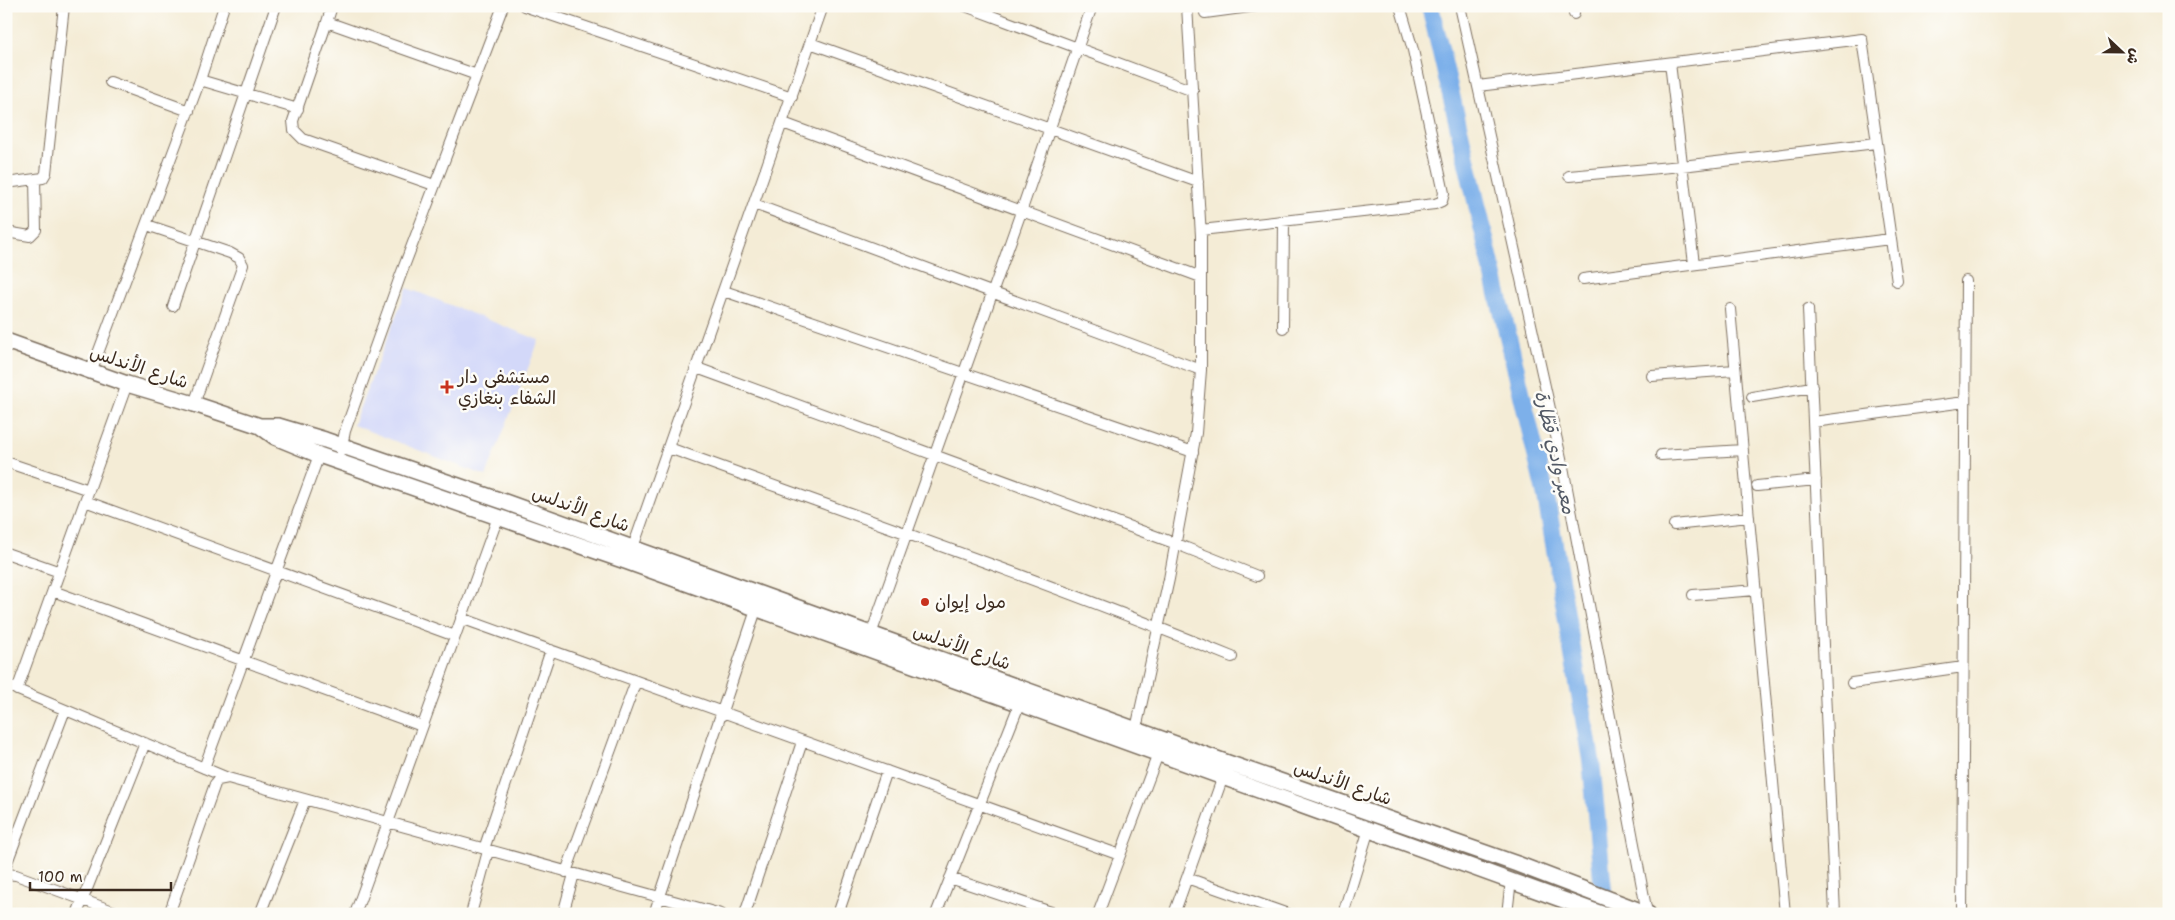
<svg xmlns="http://www.w3.org/2000/svg" width="2175" height="920" viewBox="0 0 2175 920" font-family="'Shantell Sans','Playpen Sans Arabic',sans-serif">
	<rect width="100%" height="100%" fill="#fdfcf7"/>
	<filter id="ink" filterUnits="userSpaceOnUse"><feTurbulence type="fractalNoise" baseFrequency=".02" numOctaves="2"/><feDisplacementMap in="SourceGraphic" scale="10" xChannelSelector="R" yChannelSelector="G"/><feConvolveMatrix kernelMatrix="1 2 1 2 8 2 1 2 1" color-interpolation-filters="sRGB"/></filter>
	<filter id="wash" filterUnits="userSpaceOnUse"><feTurbulence type="fractalNoise" baseFrequency=".0096" numOctaves="4" result="noise"/><feDisplacementMap in="SourceGraphic" scale="20" xChannelSelector="R" yChannelSelector="G"/><feGaussianBlur stdDeviation="1.12" result="paint"/><feColorMatrix in="noise" values="0 0 0 0 0 0 0 0 0 0 0 0 0 0 0 0 0 1.4 0 .05"/><feComposite in="paint" operator="in"/></filter>
	<g filter="url(#wash)">
		<rect width="100%" height="100%" fill="#f4ecd6"/>
		<path fill="#d3d8f9" d="M407,288L539,340L486,476L353,425Z"/>
		<g fill="none" stroke-linecap="round" stroke-linejoin="round">
			<path stroke="#7db0ea" stroke-width="18" d="M1430,6L1546,497L1591,760L1603,889L1600,911"/>
		</g>
	</g>
	<g filter="url(#ink)">
		<g fill="none" stroke-linecap="round" stroke-linejoin="round">
			<g stroke="#7c6e5e" stroke-width="12">
				<path id="minor" d="M332,6L327,22L477,75
					M524,6L792,97
					M965,6L1193,91
					M1460,6L1563,467L1647,913
					M1574,6V14
					M1205,13L1257,6
					M327,22L293,121L294,130L303,139L434,185
					M810,43L1198,182
					M1670,63L1694,264
					M200,80L298,109
					M110,82L189,111
					M1478,86L1862,39L1897,281
					M783,123L1201,277
					M1569,176L1682,166L1876,143
					M6,183L43,178L46,173L64,6
					M754,204L1201,370
					M147,225L230,253L239,258L243,265L194,404
					M1201,230L1435,204L1442,201L1444,193L1413,50L1400,6
					M6,232L30,236L36,230L35,179
					M1583,279L1890,239
					M724,291L1193,452
					M173,306L276,6
					M1730,309L1785,914
					M1808,309L1835,914
					M1283,328L1284,221
					M697,368L1174,543L1257,576
					M91,372L200,80L224,6
					M1652,376L1735,370
					M1752,397L1812,387
					M1813,422L1965,402
					M669,448C857,516 1047,582 1232,657
					M341,451L345,431L400,277L503,6
					M1661,455L1743,450
					M6,462L89,490
					M1757,486L1816,480
					M85,501L455,636
					M1674,525L1749,517
					M6,553L60,572
					M631,553L823,6
					M53,591L422,726
					M1693,595L1756,590
					M461,618L1120,855
					M869,640L1021,212L1092,6
					M1852,683L1963,667
					M6,685L228,778
					M17,690L127,384
					M1136,729L1169,579L1196,433L1201,370V236L1187,6
					M204,768L319,455
					M484,849L551,650
					M6,865L65,710
					M566,872L636,681
					M6,874L16,875L121,914
					M950,878L1057,914
					M1187,878L1288,914
					M77,914L145,743
					M169,914L215,784L218,780L228,778L721,914
					M260,914L305,800
					M355,914L498,517
					M471,914L488,851
					M563,914L574,874
					M654,914L756,610
					M745,914L802,742
					M838,914L887,771
					M936,914L1019,705
					M1098,914L1158,754
					M1174,914L1225,771
					M1343,914L1369,829
					M1507,914L1511,880
					M1962,914L1966,281"/>
			</g>
			<g stroke="#7c6e5e" stroke-width="18">
				<path id="secondary" d="M6,341L127,384L194,404L260,426L275,437L319,455L628,562L1602,914
					M260,426H278L325,440L505,502L1228,763L1517,864L1648,914"/>
			</g>
			<use href="#minor" stroke="#fff" stroke-width="10"/>
			<use href="#secondary" stroke="#fff" stroke-width="15"/>
		</g>
	</g>
	<g fill="#c8321e" stroke="#fdfcf7" stroke-width="2">
		<path d="M444.5 379.5h5v5h5v5h-5v5h-5v-5h-5v-5h5z"/>
		<circle cx="925" cy="602" r="5"/>
	</g>
	<g text-anchor="middle" stroke-width="5" stroke-linejoin="round" paint-order="stroke">
		<g font-size="18" fill="#3b2a1e" stroke="#fdfcf7">
			<text transform="translate(139 367) rotate(18)" y="6">شارع الأندلس</text>
			<text transform="translate(581 509) rotate(20)" y="6">شارع الأندلس</text>
			<text transform="translate(962 647) rotate(20)" y="6">شارع الأندلس</text>
			<text transform="translate(1343 783) rotate(19)" y="6">شارع الأندلس</text>
		</g>
		<g font-size="18" fill="#3b2a1e" stroke="#fdfcf7" text-anchor="start">
			<text x="458" y="383">مستشفى دار<tspan x="458" dy="21">الشفاء بنغازي</tspan></text>
			<text x="935" y="608">مول إيوان</text>
		</g>
		<g font-size="19" font-style="italic" fill="#525965" stroke="#fdfcf7">
			<text transform="translate(1556 452) rotate(77)" y="7">معبر وادي قطّارة</text>
		</g>
	</g>
	<rect width="2175" height="920" fill="none" stroke="#fdfcf7" stroke-width="25"/>
	<g transform="translate(2122 52) rotate(112)" stroke="#fdfcf7" stroke-width="4" paint-order="stroke">
	<path d="M0-4L9 19L0 12L-9 19Z" fill="#3b2a1e"/>
	<text y="-8" font-size="14" font-weight="bold" text-anchor="middle" fill="#3b2a1e">ش</text>
	</g>
	<path d="M30 882v8h141v-8" fill="none" stroke="#3b2a1e" stroke-width="2.5"/>
	<text x="38" y="882" font-size="15" fill="#3b2a1e" stroke="#fdfcf7" stroke-width="4" paint-order="stroke">100 m</text>
</svg>
